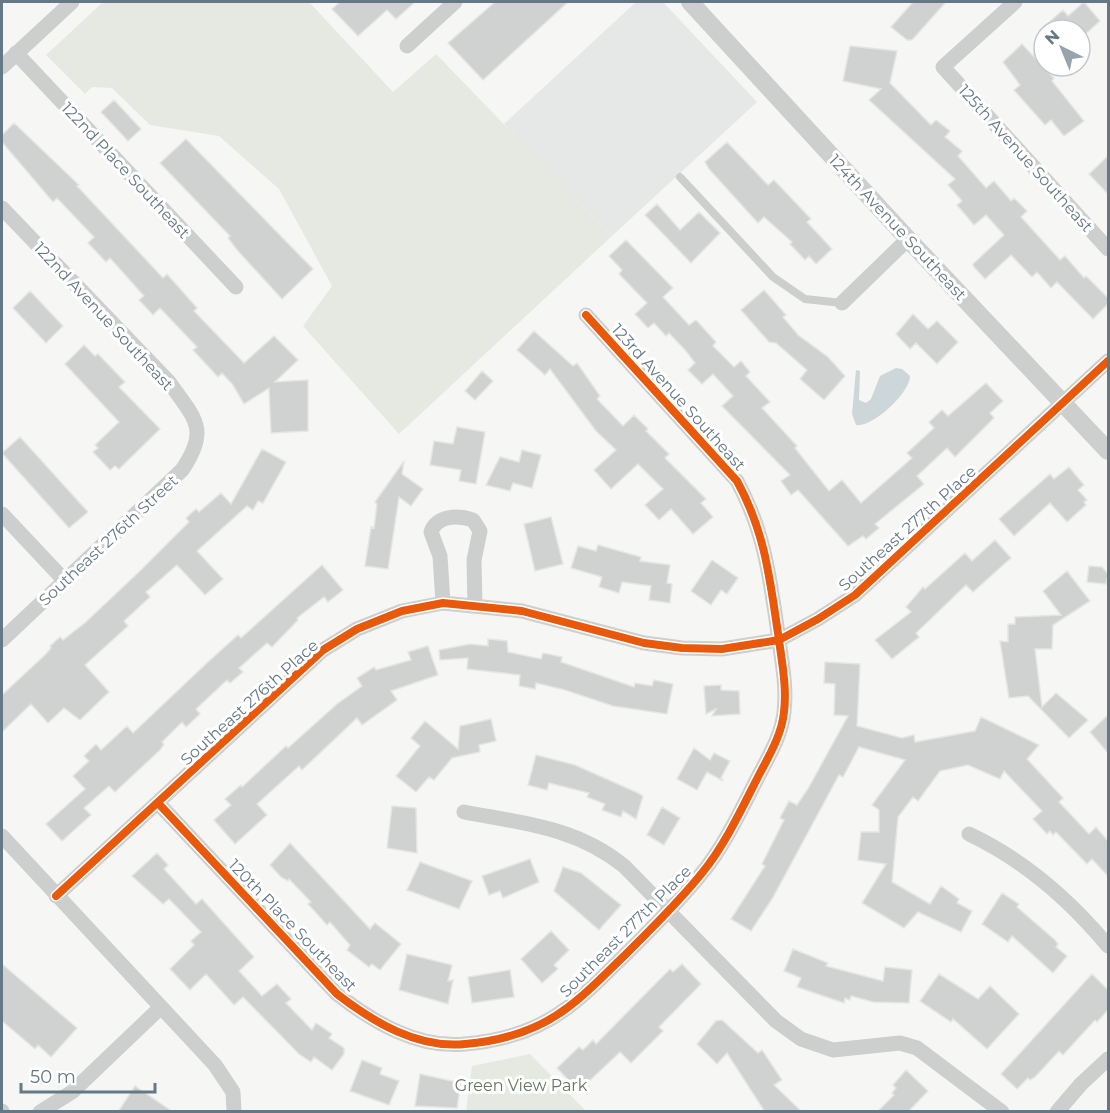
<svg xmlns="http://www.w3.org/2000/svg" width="1110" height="1113" viewBox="0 0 1110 1113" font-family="Montserrat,sans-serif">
	<rect width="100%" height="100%" fill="#f6f6f4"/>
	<path fill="#e6e7e7" d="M636,2H663L757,102L612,236L504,124Z"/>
	<path fill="#e6e9e2" d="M103,2H309L393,92L436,54L612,236L399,434L303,326L332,286L279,189L219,136L150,125L112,88L92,87L85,94L46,55Z
		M530,1054L586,1111H466L472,1066Z"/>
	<path fill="#cdd6d8" d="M896,368L902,369L910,376C910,393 872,428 856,425L852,414L856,370L860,371L859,400L866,403L871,399L880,376Z"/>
	<path fill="#d0d1d1" stroke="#e5e5e4" stroke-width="1.5" d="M340,2H415L396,19L387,10L358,36L332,9Z
		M495,2H568L483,80L448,43Z
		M913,2H946L912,40H907L891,27Z
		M1084,2L1100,21L1080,39V30H1040L1063,10L1068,16Z
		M1022,44L1054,78L1052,81L1084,121L1064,136L1051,120L1045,125L1014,90L1020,85L1003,62Z
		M850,46L897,51L890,83L931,125L936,120L950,131L945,137L962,151L958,156L986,188L994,181L1011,201L1014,198L1027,211L1021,217L1060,260L1065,256L1084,278L1086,276L1108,298V304L1093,319L1057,282L1051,288L1037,272L1032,277L1011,255L985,279L974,267L973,264L1004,235L986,215L974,225L957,205L962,201L948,185L955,179L869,100L881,89L843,81Z
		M114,100L141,129L128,141L101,112Z
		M14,123L79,185L77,186L163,278L167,274L197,308L194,311L244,363L274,336L298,360L275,382L308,380V431L271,433L269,388L244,404L233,385L222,373L218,377L193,350L197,347L160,308L153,315L139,300L144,296L110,258L106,262L88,243L94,237L57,198L53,202L2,142V135Z
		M186,139L313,269L282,299L238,251L228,238L230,236L160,163Z
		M727,142L765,182L768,185L774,180L811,219L807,222L832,249L816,264L809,256L805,260L790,244L792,242L764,217L758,223L709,169L705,162Z
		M1108,156V194L1089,174Z
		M657,204L680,230L699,212L720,233L691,263L645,215Z
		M626,240L673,288L663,297L689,325L696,320L716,342L713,346L734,367L741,361L750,372L746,376L770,402L762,408L797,446L795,448L829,491L842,480L861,503L912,458L907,453L934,428L929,422L942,410L948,416L986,383L1003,401L990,413L994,418L955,457L947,448L917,476L924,484L875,524L879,528L866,539L863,536L848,546L798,490L791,495L781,481L790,475L722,406L733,396L713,374L702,384L688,370L695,363L686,351L669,333L666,336L654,323L648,328L635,314L647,303L619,274L622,270L609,256Z
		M764,290L786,315L783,317L798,335L828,357L845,376L824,400L800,379L807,370L776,343L769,342L741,310Z
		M30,291L63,326L46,343L13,308Z
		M913,314L928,329L937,321L958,342L937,364L916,343L910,349L896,334Z
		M534,331L573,366L577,363L600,396L597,399L623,426L634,415L648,429L646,431L669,454L665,458L706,499L701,503L713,517L693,534L671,509L659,520L645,505L663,489L638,464L611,489L594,470L616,450L596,431L550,369L545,375L517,350Z
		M84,345L95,356L98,354L125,382L119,387L160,429L119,469L115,466L110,470L93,452L98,448L95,445L119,422L65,364Z
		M482,371L493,381L475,400L465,391Z
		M457,427L485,432L476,484L459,481L461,470L430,465L434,441L453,444Z
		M20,437L88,512L69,528L2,453Z
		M262,449L286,462L263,503L258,501L253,510L247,506L197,551L223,579L205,595L177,565L146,592L150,597L124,621L128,626L85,665L109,692L80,720L64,708L48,723L31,704L2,732V695L46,654L51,648L50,646L60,637L63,640L86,622L142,569L189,522L186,518L196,509L199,512L221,493L231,504Z
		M522,450L541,455L532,488L513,483L510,491L486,485L500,457L519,462Z
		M404,461L402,474L423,489L411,506L399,497L388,569L365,566L371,527L374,528L377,504L375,502Z
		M1069,467L1084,485L1078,490L1087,500L1084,502L1086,505L1067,522L1050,503L1014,536L999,519L1050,474L1054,479Z
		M551,517L563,564L535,571L524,524Z
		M995,540L1011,558L973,592L966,585L916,633L919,637L892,659L875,640L911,612L906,607L923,587L925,589L965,553L972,561Z
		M598,545L641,557L640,561L670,565L667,583L672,584L670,603L649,600L651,586L622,582L619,593L599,587L602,577L571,568L578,546L596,551Z
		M712,560L738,578L727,594L721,590L711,605L691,591Z
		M322,565L343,590L328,602L324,597L297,618L298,620L272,647L267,643L239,668L243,672L230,683L227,680L196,709L200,714L186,727L182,722L162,742L164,744L160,750L115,792L109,786L84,808L91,815L62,841L46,824L85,789L73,776L89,761L84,756L96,744L101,750L127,726L133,733L208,662L238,635L241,638Z
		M1089,566L1102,567L1108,574L1106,584L1087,582Z
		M1067,571L1090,601L1053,625L1052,649H1035L1042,707L1056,693L1088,720L1069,738L1028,696L1009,698L1000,641L1008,642V624H1015V617L1061,615L1043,591Z
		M488,639L507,641L508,652L541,659L543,653L562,657L561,662L634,687L635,683L652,686L654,680L673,684L667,714L613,706L565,690L536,683L535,689L519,686L520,675L467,669L468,658L440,660L439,650L470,644L488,646Z
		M428,646L438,675L391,691L397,700L362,725L357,718L302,770L299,766L257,804L267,815L235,844L214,820L231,805L225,799L241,785L242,787L286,746L288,748L337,704L362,686L357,678L374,667L376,670L411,660L408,652Z
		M825,662L860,664L857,726L902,738L914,735L915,742L975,731L981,717L1039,745L1027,759L1063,798L1059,802L1089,834L1096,827L1108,841V876L1092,859L1087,864L1056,832L1053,835L1050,831L1047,834L1033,819L1042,811L1004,771L1000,779L968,765L940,771L918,801L913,797L898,817L892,882L930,904L941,886L959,899L957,903L972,911L961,932L918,912L904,928L862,903L886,864L858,860L861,832H879V810L872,805L905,760L859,747L843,777L839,775L772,899L751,931L731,919L765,866L762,864L784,820L780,818L789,801L797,805L809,787L848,716L834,715L835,684L824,683Z
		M721,685V690L739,691L740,714L712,716L716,709L706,714L704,686Z
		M1108,715V753L1090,732Z
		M491,719L496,741L479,745L480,752L452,758L434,780L429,777L416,792L396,776L420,746L411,738L425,721L458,749L460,726Z
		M694,748L710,760L714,753L730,761L721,778L723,781L707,772L697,790L677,779Z
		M536,755L575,765L638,793L643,796L636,819L623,811L621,817L602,810L605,804L587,797L589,793L549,783L547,790L528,785Z
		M392,806L416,808L417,853L387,848Z
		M662,807L680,818L664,845L647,835Z
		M290,843L370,929L375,923L401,944L380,970L372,964L369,967L347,950L350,945L330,922L327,925L308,904L311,902L289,879L288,881L281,877L270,865Z
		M157,853L168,865L164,869L196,904L202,899L254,957L239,971L262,996L277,984L291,999L286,1003L312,1030L316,1023L332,1034L329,1038L344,1048V1054L332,1070L314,1057L311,1062L299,1054L243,997L234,1005L206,974L190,990L170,969L194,945L191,941L201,932L169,899L163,904L132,876Z
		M530,859L539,882L503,898L500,891L489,895L482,876Z
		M420,862L472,881L459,909L407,890Z
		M563,867L581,873L621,905L599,930L554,891Z
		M1002,893L1019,904L1017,907L1055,940L1058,944L1056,947L1067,956L1053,973L1012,936L1008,942L982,924Z
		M551,931L569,950L554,965L558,969L542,983L521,959Z
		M793,949L828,963L826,966L883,981L885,967L912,970L909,1003L873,1002L851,996L850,1000L845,998L844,1003L797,987L801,978L784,971Z
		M407,954L452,965L448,981L453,980L448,1004L399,990Z
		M2,964L77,1028L51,1057L38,1045L35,1049L2,1021Z
		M682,964L701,984L659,1027L663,1031L631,1063L620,1052L585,1085L583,1082L576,1088L557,1068L579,1047L583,1050L593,1040L596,1044L670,969L673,972Z
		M510,970L514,997L472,1003L468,977Z
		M939,974L978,999L990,986L1019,1014L987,1049L953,1019L951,1022L920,1001Z
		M1092,974L1108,990V1010L1097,1022L1095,1020L1063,1055L1059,1051L1035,1077L1030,1080L1028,1078L1017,1089L1001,1074Z
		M722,1020L758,1053L762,1050L782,1080L774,1085L802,1112H765L727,1053L717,1064L697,1044L716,1021Z
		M362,1060L382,1068L380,1074L399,1081L389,1105L350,1091Z
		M906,1070L928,1091L908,1112H877L894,1095L892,1093L896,1088L893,1085Z
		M420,1074L461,1083L457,1108L415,1106Z
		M135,1086L173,1112H118Z"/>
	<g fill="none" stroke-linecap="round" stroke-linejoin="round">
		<path stroke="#cdcfcf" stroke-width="8" d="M680,177L773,277L805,299L842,303"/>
		<path stroke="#cdcfcf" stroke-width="15" d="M1015,2L943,67L1108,249
			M407,46L455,2
			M16,53L236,287
			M2,67L72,2
			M2,208L169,382C195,419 210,429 182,470L2,640
			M842,303L908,239
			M2,514L65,581
			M443,603L440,556L431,532C437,515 458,515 473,520L480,531L474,560L475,606
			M158,803L337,994C373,1022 418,1049 465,1044C501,1041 538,1030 567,1008C588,993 606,973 624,956C651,929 678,903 702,873C725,845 742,808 759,775C769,756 782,734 784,712C787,688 782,663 779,640L818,619L855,595L1108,361
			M464,812C522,823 576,827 624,866L776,1021L801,1039L833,1050L900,1043L917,1048L1002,1112
			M969,834C1024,860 1069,899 1108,946
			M2,836L215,1065L233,1092L234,1112
			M56,896L323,650L357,629L402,611L443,603L522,611L644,643L682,648L722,649L779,640C770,581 766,534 737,481L586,315
			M2,1111V1112
			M40,1112L72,1092L160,1008
			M1057,1112L1081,1084L1108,1059"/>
		<path stroke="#cdcfcf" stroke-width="18" d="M690,2L908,239L1108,451"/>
		<g stroke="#fff" stroke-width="11">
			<path id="cycleway" d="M158,803L337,994C373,1022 418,1049 465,1044C501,1041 538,1030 567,1008C588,993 606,973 624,956C651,929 678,903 702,873C725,845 742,808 759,775C769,756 782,734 784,712C787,688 782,663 779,640L818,619L855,595L1108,361
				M56,896L323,650L357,629L402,611L443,603L522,611L644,643L682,648L722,649L779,640C770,581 766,534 737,481L586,315"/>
		</g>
		<use href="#cycleway" stroke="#e8590c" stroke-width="8"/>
	</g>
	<g text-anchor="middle" stroke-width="6" stroke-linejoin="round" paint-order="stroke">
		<g font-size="16" fill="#657885" stroke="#fff">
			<text transform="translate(1026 158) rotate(48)" y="6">125th Avenue Southeast</text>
			<text transform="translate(126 170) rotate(47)" y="6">122nd Place Southeast</text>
			<text transform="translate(898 227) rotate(47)" y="6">124th Avenue Southeast</text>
			<text transform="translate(104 316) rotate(47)" y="6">122nd Avenue Southeast</text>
			<text transform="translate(679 397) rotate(48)" y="6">123rd Avenue Southeast</text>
			<text transform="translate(907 528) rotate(-42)" y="6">Southeast 277th Place</text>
			<text transform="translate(108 540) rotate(-43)" y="6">Southeast 276th Street</text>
			<text transform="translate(249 702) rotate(-42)" y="6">Southeast 276th Place</text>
			<text transform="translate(293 925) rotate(46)" y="6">120th Place Southeast</text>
			<text transform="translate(625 931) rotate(-45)" y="6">Southeast 277th Place</text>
		</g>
		<g font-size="16" fill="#657760" stroke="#fff">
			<text x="521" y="1091">Green View Park</text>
		</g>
	</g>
	<rect width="1110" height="1113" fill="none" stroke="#657885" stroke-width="6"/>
	<g transform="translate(1062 48) rotate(317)"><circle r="28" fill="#ffffff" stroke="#c1c9ce" stroke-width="1.5"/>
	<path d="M0-4.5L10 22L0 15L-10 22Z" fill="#98a4ac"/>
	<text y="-9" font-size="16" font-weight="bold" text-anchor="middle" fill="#657885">N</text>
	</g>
	<path d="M21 1083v9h134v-9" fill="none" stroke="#657885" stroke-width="3"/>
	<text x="30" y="1083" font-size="18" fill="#657885" stroke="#ffffff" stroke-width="4.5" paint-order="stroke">50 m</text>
</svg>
